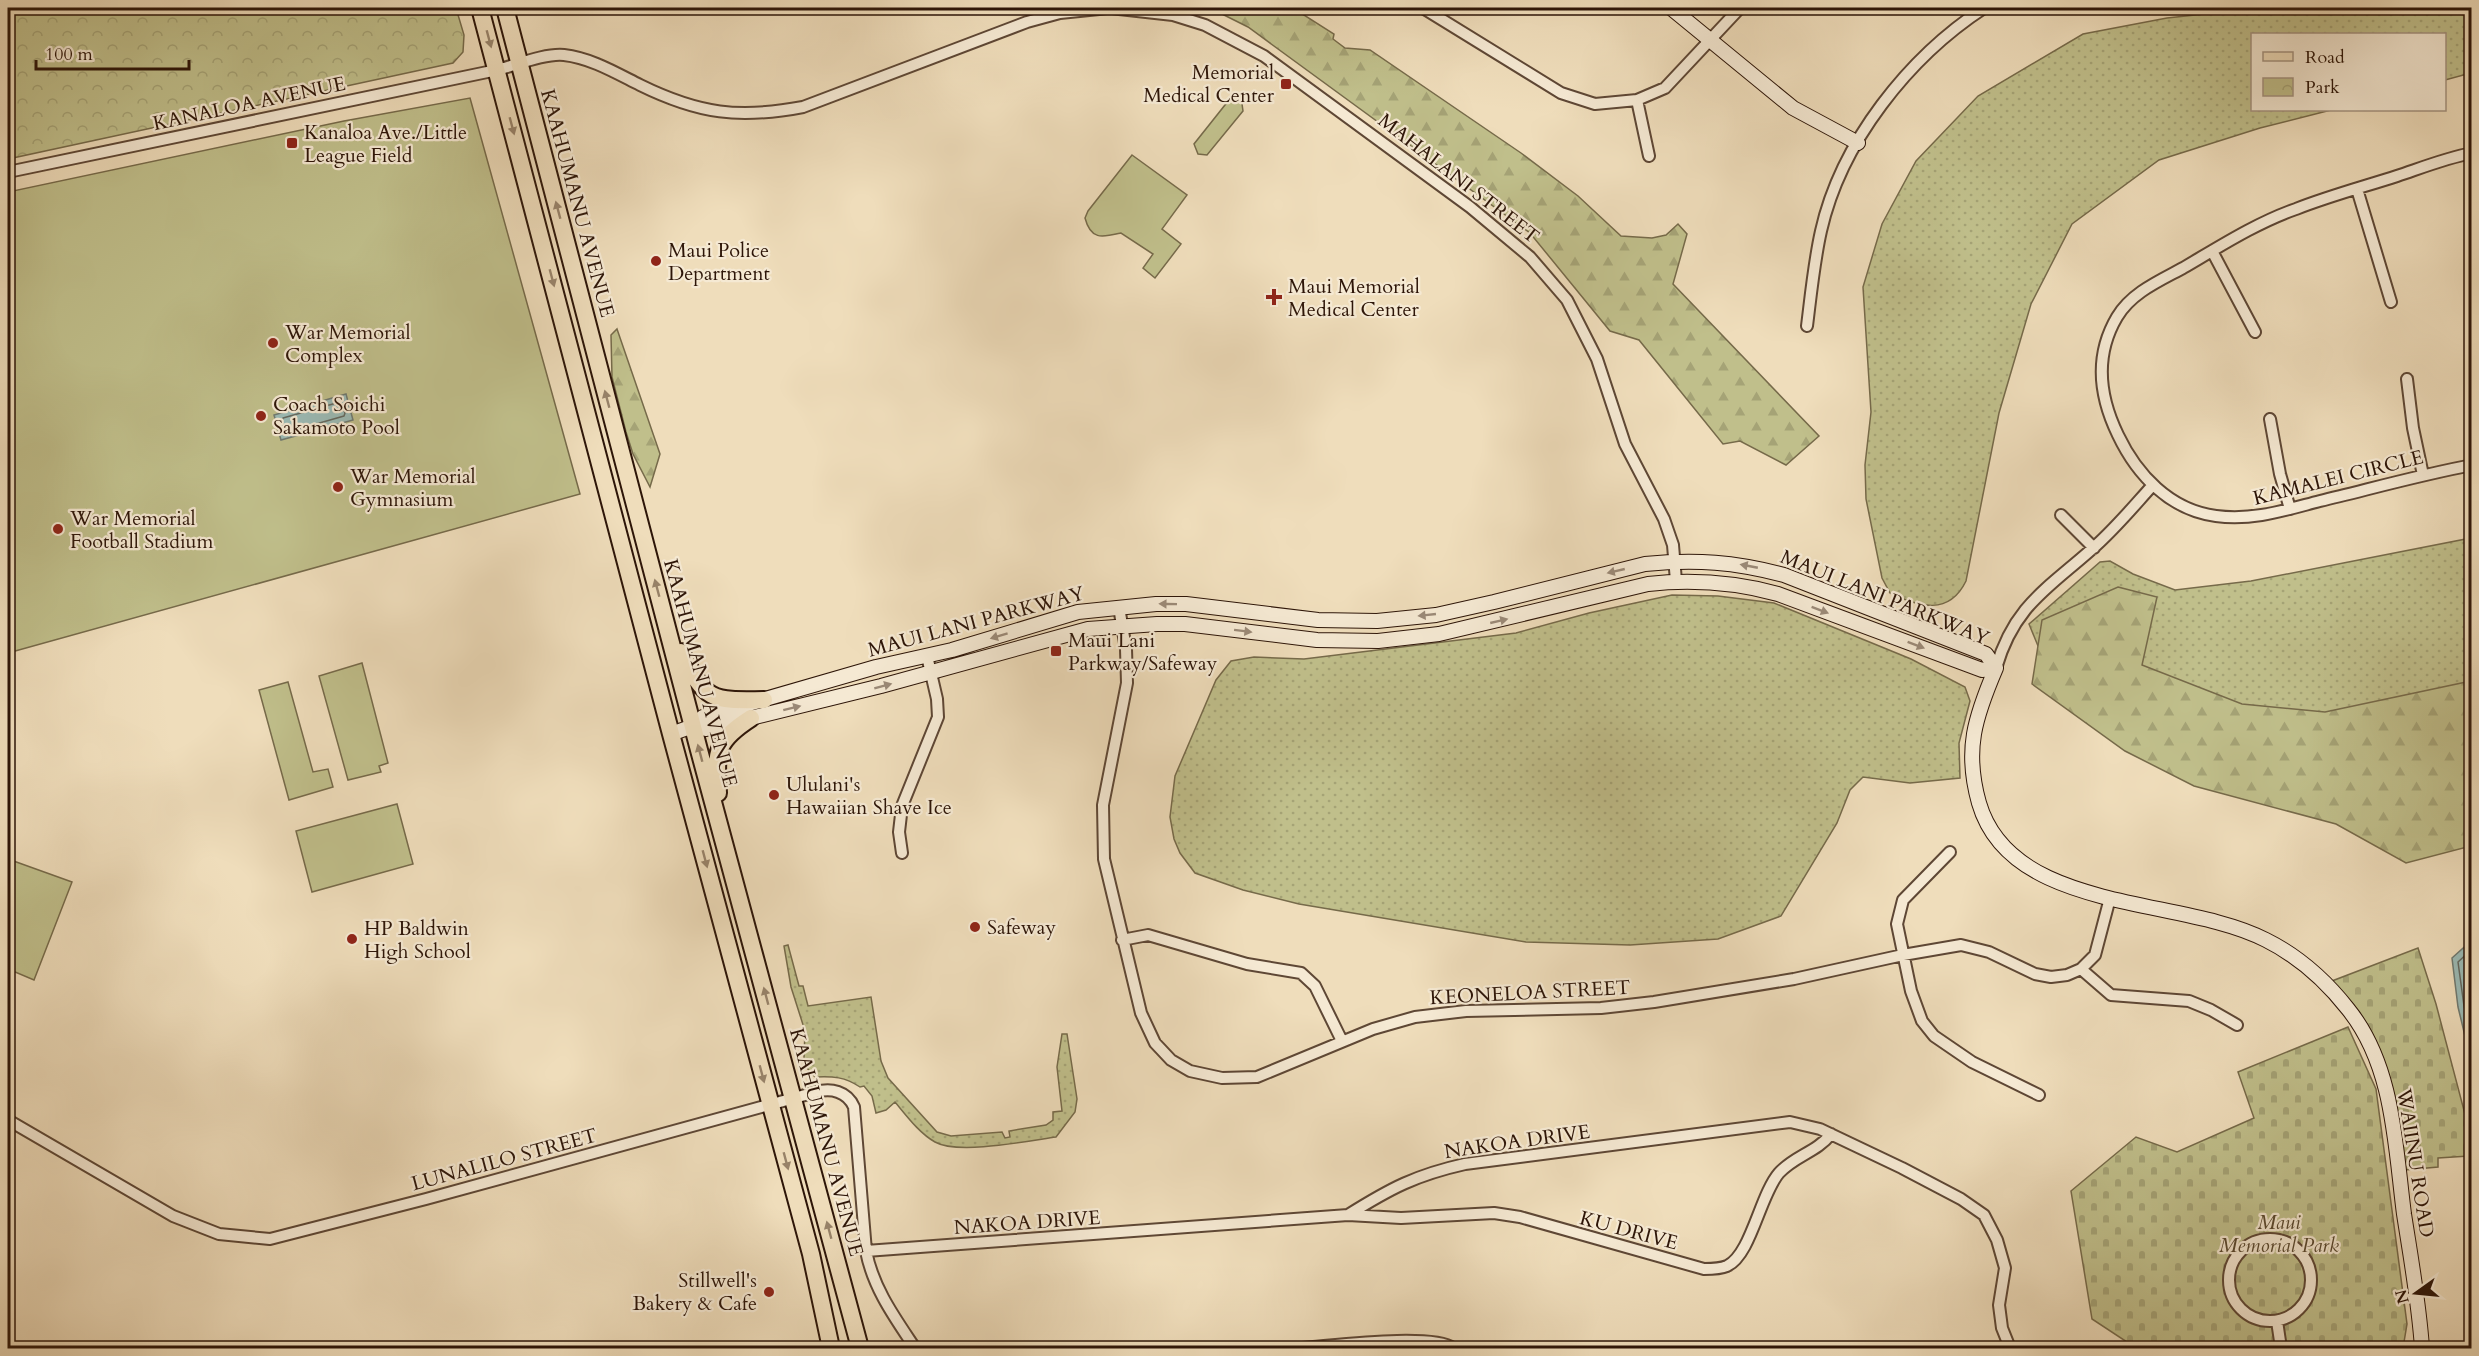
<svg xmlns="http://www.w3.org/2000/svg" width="2479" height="1356" viewBox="0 0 2479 1356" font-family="Cardo,serif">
	<defs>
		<pattern id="grass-dots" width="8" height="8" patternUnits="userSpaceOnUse" patternTransform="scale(1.5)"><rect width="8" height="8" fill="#c0bf8b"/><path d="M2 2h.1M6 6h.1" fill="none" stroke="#a5a376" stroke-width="1.8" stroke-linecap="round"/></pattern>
		<pattern id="forest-firs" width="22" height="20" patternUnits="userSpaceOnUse" patternTransform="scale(1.5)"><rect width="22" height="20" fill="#c0bf8b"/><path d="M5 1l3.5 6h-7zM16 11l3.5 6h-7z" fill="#a5a376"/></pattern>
		<pattern id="cemetery-stones" width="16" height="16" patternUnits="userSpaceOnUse" patternTransform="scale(1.5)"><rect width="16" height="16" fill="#c0bf8b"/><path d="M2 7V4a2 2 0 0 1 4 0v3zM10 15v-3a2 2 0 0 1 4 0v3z" fill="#a5a376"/></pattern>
		<pattern id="park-crowns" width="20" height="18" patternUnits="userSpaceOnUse" patternTransform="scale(1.5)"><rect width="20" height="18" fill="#c0bf8b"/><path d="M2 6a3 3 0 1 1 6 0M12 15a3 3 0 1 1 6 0" fill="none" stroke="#a5a376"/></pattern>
	</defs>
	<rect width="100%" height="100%" fill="#efddbb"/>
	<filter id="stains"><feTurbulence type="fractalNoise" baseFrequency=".00333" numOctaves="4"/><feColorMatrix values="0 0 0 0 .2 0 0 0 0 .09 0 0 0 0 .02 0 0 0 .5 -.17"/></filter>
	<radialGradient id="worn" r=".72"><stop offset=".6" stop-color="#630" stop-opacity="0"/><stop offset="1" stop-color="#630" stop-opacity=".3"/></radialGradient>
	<path fill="url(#grass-dots)" stroke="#766a4a" stroke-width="1.5" d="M2261,8H2471V73L2445,80L2444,34H2252V110H2331L2260,128L2159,160L2072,224L2031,304L1999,413L1966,581C1949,616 1919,607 1890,593L1882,578L1866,499L1865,465L1871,412L1863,287L1882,224L1916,161L1978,96L2083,34L2167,18Z
		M2471,538V697L2323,730L2038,646L2029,624L2100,562L2110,561L2133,574L2175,590L2251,581Z
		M1672,595L1718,596L1774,603L1911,659L1965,687L1970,701L1959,743L1960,778L1910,783L1863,777L1850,790L1837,823L1781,916L1718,939L1630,945L1526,942L1299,904L1243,890L1195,873L1180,853L1174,839L1170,817L1175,776L1216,680L1231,661L1254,657L1304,659L1516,633L1589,613Z
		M788,945L799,986H803L808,1006L871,997L881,1061L888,1078L937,1132L951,1136L1002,1132L1005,1138L1010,1137L1009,1131L1046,1125L1053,1120V1112L1062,1111L1057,1067L1062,1034H1067L1077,1099L1075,1112L1056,1137C1028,1141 958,1155 935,1142C919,1133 906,1115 895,1102L886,1110L876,1113L872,1096L864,1086L860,1087C845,1077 833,1076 815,1077L806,1067L804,1058L805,1031L791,987L784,946Z"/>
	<path fill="url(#forest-firs)" stroke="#766a4a" stroke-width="1.5" d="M1210,8H1293L1334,34L1333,39L1345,48L1370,50L1521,153L1578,196L1621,236L1652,238L1666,235L1678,224L1687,234L1673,284L1819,436L1786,465L1740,441L1723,444L1639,340L1610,331L1530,233L1248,27Z
		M617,329L660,454L650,487L633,454L626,432L612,377L611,335Z
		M2118,587L2157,597L2142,665L2242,704L2325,712L2471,681V846L2406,863L2336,824L2194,786L2125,751L2032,684L2042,620Z"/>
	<path fill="url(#cemetery-stones)" stroke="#766a4a" stroke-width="1.5" d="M2418,948L2436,1004L2471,1137V1163L2469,1156L2438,1158V1167L2405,1170L2395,1099L2387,1070L2332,981Z
		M2348,1027L2376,1089L2407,1324L2403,1348H2136L2092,1319L2071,1191L2136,1137L2177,1152L2254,1118L2238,1072Z"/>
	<path fill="url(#park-crowns)" stroke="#766a4a" stroke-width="1.5" d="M8,8H456L464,35L463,52L453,63L8,159Z"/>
	<path fill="#c0bf8b" stroke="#766a4a" stroke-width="1.5" d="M1237,97L1242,104L1243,111L1207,155L1198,154L1194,144L1229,100Z
		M470,98L580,494L8,653V192L344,121Z
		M1132,155L1187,195L1162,229L1181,244L1155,278L1143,268L1153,254L1121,233C1103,237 1091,241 1085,218L1088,211Z
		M362,663L388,763L379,766L381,772L348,780L319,676Z
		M288,682L313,772L328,769L333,787L289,800L259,690Z
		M397,804L413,864L312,892L296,831Z
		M8,859L72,882L34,980L8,969Z"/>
	<path fill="#9bbbb6" stroke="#6f7970" stroke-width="1.5" d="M346,394L353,420L281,440L274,415Z
		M2471,941V1061L2458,1007L2452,958Z"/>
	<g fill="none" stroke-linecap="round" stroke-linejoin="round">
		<path stroke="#64685f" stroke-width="1.5" d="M340,402L345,413L344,416L288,432L284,430L282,421L283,418Z
			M2472,949L2458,962L2464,1006L2472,1036"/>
		<g stroke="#5e4735" stroke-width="14">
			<path id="street" d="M1110,8L1173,15L1205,25L1264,56L1470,207L1530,257L1567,300L1597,359L1625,444L1664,519L1673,545L1676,581
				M1423,8L1561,93L1595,104L1637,100L1665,88L1740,8
				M1637,100L1649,156
				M2472,153C2446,158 2421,168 2397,176C2363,187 2329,196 2296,209C2256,223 2219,247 2183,268C2159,281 2131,293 2117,317C2094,356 2099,396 2118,435C2137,475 2170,510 2216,516C2253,521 2285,510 2320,501C2370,489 2420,475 2472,465
				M8,172L497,70C516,65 546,53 564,55C591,58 616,73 640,85C699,114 739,119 803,107L1027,22L1060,13L1109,8
				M2357,189L2391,302
				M2212,251L2255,332
				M1807,326C1811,294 1814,262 1821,231C1841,142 1909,57 1984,8
				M2407,379L2413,428L2423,475
				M2270,419L2280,474L2290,509
				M2061,515L2094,548
				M1119,607L1126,649L1127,683L1103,805L1104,859L1141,1013L1155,1043L1171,1060L1190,1071L1222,1078L1257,1077L1373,1029L1415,1017L1466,1011L1601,1008L1654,1002L1794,979L1903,955L1961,945L1989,952L2035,974L2051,977L2067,975L2081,969L2095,955L2110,898
				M1996,668C2014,606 2047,589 2092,549C2114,530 2133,507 2152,486
				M1950,852L1903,900L1897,924L1911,991L1922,1021L1934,1036L1972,1062L2039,1095
				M902,853L899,832L902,806L938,717L937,699L927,656
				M1122,940L1148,935L1247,964L1301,973L1315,986L1342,1041
				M2081,969L2111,995L2189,1001L2211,1010L2237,1025
				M8,1120L173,1216L219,1234L270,1239L426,1199L816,1092C831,1088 847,1091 854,1107L866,1251C873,1288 895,1318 915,1348
				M1348,1215L1401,1218L1494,1213L1520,1217L1704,1269C1712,1269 1720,1269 1727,1266C1751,1255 1760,1195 1779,1173C1794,1156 1817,1152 1831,1134
				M2229 1280a41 41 0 1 1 82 0a41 41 0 1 1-82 0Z
				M866,1251L1348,1215C1391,1188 1416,1175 1465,1164L1790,1122L1820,1129L1902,1168L1961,1199L1984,1215L1997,1240L2005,1268L1999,1305L2002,1328L2010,1348
				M2277,1321L2281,1348
				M1302,1348C1332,1346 1431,1333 1453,1348"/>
		</g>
		<g stroke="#2d1508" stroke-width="16">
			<path id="secondary" d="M1671,8L1793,108L1858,143
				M1996,668C1975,717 1964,750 1979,803C2011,914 2182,896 2266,940C2298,956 2326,981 2348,1009C2394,1066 2395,1145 2404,1214C2411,1259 2419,1303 2422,1348
				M693,726L706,729L881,686L1088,629L1157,624H1185L1317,640L1378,641L1439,634L1648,584C1694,579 1734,582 1778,594L1982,670L1996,668
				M671,734L693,726L703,717L876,667L952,650L1078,612L1156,604H1186L1318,620L1377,621L1436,615L1494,602L1645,564C1696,559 1735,562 1784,575L1986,654L1996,668"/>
		</g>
		<g stroke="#2d1508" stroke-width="20">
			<path id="primary" d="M480,8L671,734L811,1254L831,1348
				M505,8L699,750L860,1348
				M681,652C706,701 710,701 764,700
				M718,793C716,752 714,742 751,718"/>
		</g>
		<use href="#street" stroke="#f5e9d3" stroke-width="10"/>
		<use href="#secondary" stroke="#f5e9d3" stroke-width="14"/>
		<use href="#primary" stroke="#efddbb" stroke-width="16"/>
	</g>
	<defs><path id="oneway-solid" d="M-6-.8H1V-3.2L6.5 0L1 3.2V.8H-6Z" transform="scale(1.5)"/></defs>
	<g fill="#98836a">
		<use href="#oneway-solid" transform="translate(489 39) rotate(75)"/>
		<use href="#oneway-solid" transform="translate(512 126) rotate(75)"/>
		<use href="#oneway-solid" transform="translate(558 210) rotate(-105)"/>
		<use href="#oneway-solid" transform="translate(552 278) rotate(75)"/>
		<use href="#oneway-solid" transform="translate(607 399) rotate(-105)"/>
		<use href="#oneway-solid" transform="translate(657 588) rotate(-105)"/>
		<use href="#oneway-solid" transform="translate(700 753) rotate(-105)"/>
		<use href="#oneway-solid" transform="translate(705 859) rotate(75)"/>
		<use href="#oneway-solid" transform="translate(766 996) rotate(-105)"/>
		<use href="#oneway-solid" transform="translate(762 1074) rotate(75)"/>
		<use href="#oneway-solid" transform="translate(786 1161) rotate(75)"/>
		<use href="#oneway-solid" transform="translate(829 1230) rotate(-105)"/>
	</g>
	<g fill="#9b8a78">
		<use href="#oneway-solid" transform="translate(1749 566) rotate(-169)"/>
		<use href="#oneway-solid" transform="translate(1616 571) rotate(167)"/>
		<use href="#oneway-solid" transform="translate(1168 604) rotate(-179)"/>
		<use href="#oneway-solid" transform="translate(1820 610) rotate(21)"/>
		<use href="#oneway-solid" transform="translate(1427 615) rotate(174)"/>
		<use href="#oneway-solid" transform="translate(1499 621) rotate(-13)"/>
		<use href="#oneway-solid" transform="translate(1243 631) rotate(7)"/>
		<use href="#oneway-solid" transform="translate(999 636) rotate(163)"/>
		<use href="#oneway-solid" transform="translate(1916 645) rotate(21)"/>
		<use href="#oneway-solid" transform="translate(883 686) rotate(-15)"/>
		<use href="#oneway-solid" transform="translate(792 708) rotate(-14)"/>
	</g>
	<g fill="#8f2418" stroke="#f5e9d3" stroke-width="2">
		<rect x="1280" y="78" width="12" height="12" rx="3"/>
		<rect x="286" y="137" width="12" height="12" rx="3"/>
		<circle cx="656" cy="261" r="6"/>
		<path d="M1271 288h6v6h6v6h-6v6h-6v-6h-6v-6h6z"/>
		<circle cx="273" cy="343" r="6"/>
		<circle cx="261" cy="416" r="6"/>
		<circle cx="338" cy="487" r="6"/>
		<circle cx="58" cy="529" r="6"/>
		<rect x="1050" y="645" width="12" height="12" rx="3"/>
		<circle cx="774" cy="795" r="6"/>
		<circle cx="975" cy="927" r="6"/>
		<circle cx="352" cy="939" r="6"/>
		<circle cx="769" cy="1292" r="6"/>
	</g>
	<g text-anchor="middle" stroke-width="4.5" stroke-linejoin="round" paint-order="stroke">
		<g font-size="20" fill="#2d1508" stroke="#f5e9d3" text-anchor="start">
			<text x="1274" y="79" text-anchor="end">Memorial<tspan x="1274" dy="23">Medical Center</tspan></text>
			<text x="304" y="139">Kanaloa Ave./Little<tspan x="304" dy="23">League Field</tspan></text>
			<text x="668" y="257">Maui Police<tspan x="668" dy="23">Department</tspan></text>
			<text x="1288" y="293">Maui Memorial<tspan x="1288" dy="23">Medical Center</tspan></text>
			<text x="285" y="339">War Memorial<tspan x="285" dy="23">Complex</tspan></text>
			<text x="273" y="411">Coach Soichi<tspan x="273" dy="23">Sakamoto Pool</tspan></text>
			<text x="350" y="483">War Memorial<tspan x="350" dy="23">Gymnasium</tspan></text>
			<text x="70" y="525">War Memorial<tspan x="70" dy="23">Football Stadium</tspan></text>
			<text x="1068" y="647">Maui Lani<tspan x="1068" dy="23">Parkway/Safeway</tspan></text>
			<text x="786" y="791">Ululani's<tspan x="786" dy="23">Hawaiian Shave Ice</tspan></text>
			<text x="987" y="934">Safeway</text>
			<text x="364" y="935">HP Baldwin<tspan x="364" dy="23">High School</tspan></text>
			<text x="757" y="1287" text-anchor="end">Stillwell's<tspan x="757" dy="23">Bakery &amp; Cafe</tspan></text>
		</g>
		<g font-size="20" fill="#2d1508" stroke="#f5e9d3">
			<text transform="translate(249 103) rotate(-12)" y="7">KANALOA AVENUE</text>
			<text transform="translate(1459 178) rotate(38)" y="7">MAHALANI STREET</text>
			<text transform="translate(578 203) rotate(75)" y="7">KAAHUMANU AVENUE</text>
			<text transform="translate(2338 477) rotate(-14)" y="7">KAMALEI CIRCLE</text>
			<text transform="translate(1885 597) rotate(22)" y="7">MAUI LANI PARKWAY</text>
			<text transform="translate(976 621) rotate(-15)" y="7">MAUI LANI PARKWAY</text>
			<text transform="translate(701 673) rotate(75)" y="7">KAAHUMANU AVENUE</text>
			<text transform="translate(1530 992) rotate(-3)" y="7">KEONELOA STREET</text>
			<text transform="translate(1517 1141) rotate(-8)" y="7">NAKOA DRIVE</text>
			<text transform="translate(827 1142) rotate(75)" y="7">KAAHUMANU AVENUE</text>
			<text transform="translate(504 1159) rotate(-15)" y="7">LUNALILO STREET</text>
			<text transform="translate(2416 1163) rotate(81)" y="7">WAIINU ROAD</text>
			<text transform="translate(1027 1222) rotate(-4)" y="7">NAKOA DRIVE</text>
			<text transform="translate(1629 1230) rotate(15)" y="7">KU DRIVE</text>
		</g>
		<g font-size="20" font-style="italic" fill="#59482f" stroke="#f5e9d3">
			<text x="2279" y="1229">Maui<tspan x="2279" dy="23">Memorial Park</tspan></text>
		</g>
	</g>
	<rect width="2479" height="1356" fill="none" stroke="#efddbb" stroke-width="30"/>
	<rect x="9" y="9" width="2461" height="1338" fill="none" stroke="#2d1508" stroke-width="3"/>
	<rect x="15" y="15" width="2449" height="1326" fill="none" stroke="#2d1508" stroke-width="1.5"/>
	<rect x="2251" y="33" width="195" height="78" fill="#f5e9d3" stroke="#a59482" stroke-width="1.5"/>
	<rect x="2263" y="52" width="30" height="9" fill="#efddbb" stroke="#a59482" stroke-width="1.5"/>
	<text x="2305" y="63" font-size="18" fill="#2d1508">Road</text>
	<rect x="2263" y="78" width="30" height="18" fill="url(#park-crowns)" stroke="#a59482" stroke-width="1.5"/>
	<text x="2305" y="93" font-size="18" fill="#2d1508">Park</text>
	<g transform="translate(2416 1293) rotate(255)" stroke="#f5e9d3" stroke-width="4.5" paint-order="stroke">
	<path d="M0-4.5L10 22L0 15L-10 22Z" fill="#2d1508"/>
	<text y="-9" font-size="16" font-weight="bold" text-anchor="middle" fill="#2d1508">N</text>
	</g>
	<path d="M36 60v9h153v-9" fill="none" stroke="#2d1508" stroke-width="3"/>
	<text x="45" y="60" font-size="18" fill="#2d1508" stroke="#f5e9d3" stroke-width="4.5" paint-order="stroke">100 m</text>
	<rect width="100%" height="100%" filter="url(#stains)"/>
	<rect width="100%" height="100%" fill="url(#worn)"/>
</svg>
